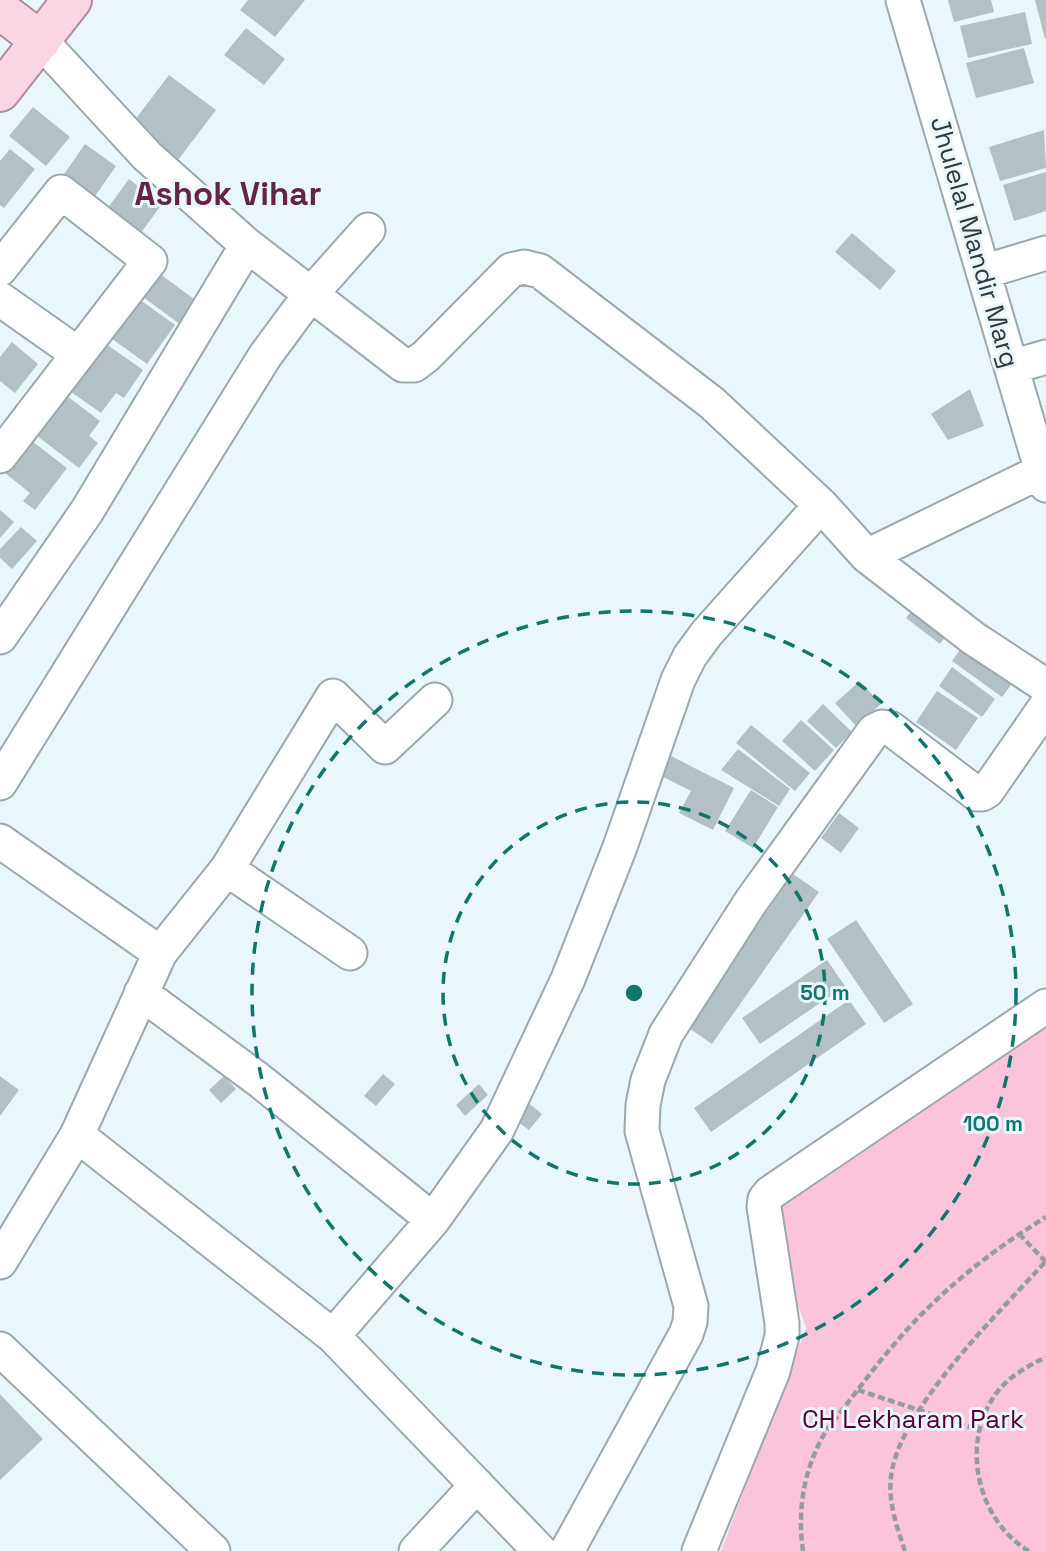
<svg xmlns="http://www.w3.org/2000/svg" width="1046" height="1551" viewBox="0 0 1046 1551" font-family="'Space Grotesk',sans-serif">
	<rect width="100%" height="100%" fill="#e9f7fd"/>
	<path fill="#fbc4db" d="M1046,1027V1551H721L806,1328L764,1207Z"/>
	<path fill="#b3c1c6" d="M248,0H305L275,37L240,10Z
		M948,0H991L994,12L954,22Z
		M1035,0H1046V38L1045,39Z
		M1025,12L1032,44L968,58L960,26Z
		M246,28L285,59L264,85L224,55Z
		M1024,48L1034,83L976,98L966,63Z
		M169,75L216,110L175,164L128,129Z
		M33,107L70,137L46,166L9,136Z
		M1044,130L1046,168L1000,181L989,147Z
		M85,144L116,166L93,199L62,177Z
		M10,149L35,169L4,208L0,205V161Z
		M1046,172V211L1014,221L1003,185Z
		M129,179L162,204L140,234L107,209Z
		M852,233L896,271L880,290L835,252Z
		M156,271L198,302L181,325L139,294Z
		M132,294L175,325L147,364L104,333Z
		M95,336L143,370L124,398L116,393L101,413L61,385Z
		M12,342L38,364L15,393L0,381V357Z
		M970,389L984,426L948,440L931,414Z
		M63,393L100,421L89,436L98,443L79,468L32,432Z
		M24,435L67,468L35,510L23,501L30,493L0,469Z
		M0,510L14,522L0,538Z
		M21,527L37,541L12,569L0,558V549Z
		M919,602L952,628L940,644L906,618Z
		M969,637L1020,673L1002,697L952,661Z
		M952,667L995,699L982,717L939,686Z
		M860,681L881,704L856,726L835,703Z
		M937,691L978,718L956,750L916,722Z
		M823,704L852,732L836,748L807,721Z
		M801,720L834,750L815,771L782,741Z
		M751,725L810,773L795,791L736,743Z
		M738,749L790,789L779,806L721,770Z
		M665,753L734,788L713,830L679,813L691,791L655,773Z
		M751,790L778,807L753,848L725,831Z
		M839,813L859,828L841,853L821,838Z
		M793,874L819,892L712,1044L686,1026Z
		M856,920L913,1004L884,1023L827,939Z
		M827,960L845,986L760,1044L742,1018Z
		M849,1000L866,1024L711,1132L694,1108Z
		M383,1074L395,1084L376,1106L364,1096Z
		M0,1076L19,1090L0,1116Z
		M224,1076L236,1089L221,1103L209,1090Z
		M479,1084L488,1095L465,1116L456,1105Z
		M525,1100L542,1114L529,1130L511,1117Z
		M0,1394L43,1439L0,1480Z"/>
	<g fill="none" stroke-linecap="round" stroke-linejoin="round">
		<g stroke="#9ba8ad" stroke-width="37">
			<path id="minor" d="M903,0L1046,485
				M41,41L147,156L247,245L403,365H414L426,356L511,270L524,267L540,271L712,403L821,505L867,556L973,638L1046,686
				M0,269L61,192L150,261L0,456
				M983,272L1046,253
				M0,299L78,354
				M1012,367L1046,357
				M867,556L1046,469
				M0,637L87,511L247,245
				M0,783L265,356L310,295L368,230
				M0,841L160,953
				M227,869L350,953
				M141,993L259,1080L433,1220
				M77,1135L333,1336L540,1551
				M0,1262L77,1135L160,953L227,869L333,696L385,747L435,700
				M333,1336L433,1220L497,1130L568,979L620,847L678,680L690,656L707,633L821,505
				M0,1349L213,1551
				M416,1551L477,1485
				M567,1551L686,1334L690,1322L691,1306L642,1131L643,1105L648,1080L666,1034L752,900L874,731L882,727L890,728L977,794H982L987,791L1046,706
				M699,1551L773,1371L782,1336V1323L764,1207L765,1199L770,1193L1046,1006"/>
		</g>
		<g stroke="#b28c9e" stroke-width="42">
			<path id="major" d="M0,10L41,41
				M0,92L72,0"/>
		</g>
		<path stroke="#939ca1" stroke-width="4.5" stroke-dasharray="7 3.5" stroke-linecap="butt" d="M1019,1234L1046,1262
			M858,1390L979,1430
			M803,1551C797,1509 804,1468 826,1431C859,1389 891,1343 930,1306C965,1272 1004,1243 1046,1217
			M905,1551C897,1528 888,1502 891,1477C898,1410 1000,1312 1046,1261
			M1029,1551C976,1520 959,1440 998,1391C1011,1375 1028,1366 1046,1357"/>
		<use href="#minor" stroke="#fff" stroke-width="33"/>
		<use href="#major" stroke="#fad6e5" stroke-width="38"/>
	</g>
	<g fill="none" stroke="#0f766e" stroke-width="3.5" stroke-dasharray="12 9">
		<circle cx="634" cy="993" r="191"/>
		<circle cx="634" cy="993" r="382"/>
	</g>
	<g text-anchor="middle" stroke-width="6" stroke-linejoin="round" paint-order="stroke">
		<g font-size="26" fill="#33383b" stroke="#e9f7fd">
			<text transform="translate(975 242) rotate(74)" y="9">Jhulelal Mandir Marg</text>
		</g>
		<g font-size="26" fill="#560033" stroke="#e9f7fd">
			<text x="913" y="1428">CH Lekharam Park</text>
		</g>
		<g font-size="33" font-weight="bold" fill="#652444" stroke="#e9f7fd">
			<text x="228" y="205">Ashok Vihar</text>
		</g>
	</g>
	<circle cx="634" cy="993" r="10" fill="#0f766e" stroke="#e9f7fd" stroke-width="3.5"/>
	<g font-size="21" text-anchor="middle" font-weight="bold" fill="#0f766e" stroke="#e9f7fd" stroke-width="6" stroke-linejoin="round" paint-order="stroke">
		<text x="825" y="1000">50 m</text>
		<text x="993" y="1131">100 m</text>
	</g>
</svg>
